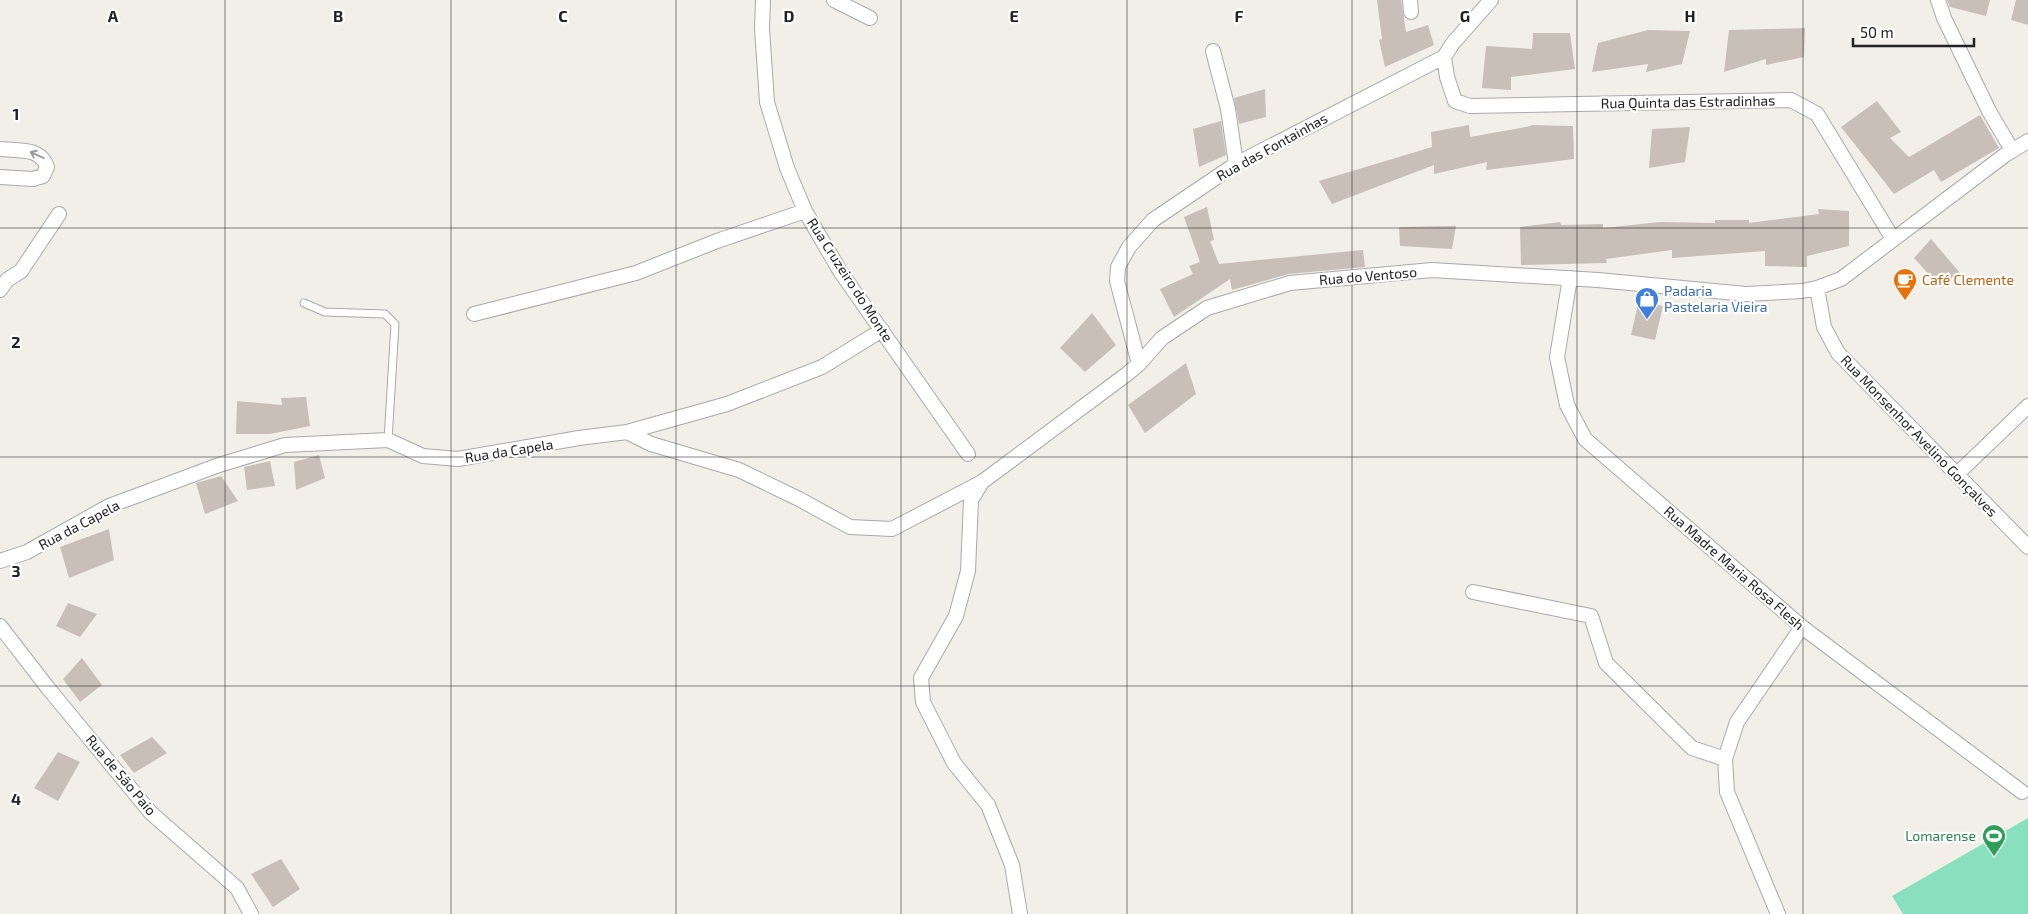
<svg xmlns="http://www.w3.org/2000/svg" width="2028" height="914" viewBox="0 0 2028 914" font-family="'Exo 2',sans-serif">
	<rect width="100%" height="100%" fill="#f2efe9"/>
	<path fill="#88e0be" d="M2028,818V914H1903L1892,896Z"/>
	<path fill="#c7bfb8" d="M1377,0H1401L1406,32L1428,25L1434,45L1385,67L1379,40L1382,39Z
		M1947,0H1990L1986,16L1950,7Z
		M2016,0H2028V25L2011,20Z
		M1805,28L1804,57L1766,65V59L1724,72L1729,30Z
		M1648,30L1690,31L1682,64L1646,72L1648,64L1592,72L1598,43Z
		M1533,33H1570L1575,69L1511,77V90L1482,88L1486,46L1532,49Z
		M1265,89L1266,117L1239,124L1234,98Z
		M1877,101L1901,132L1890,138L1909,157L1980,115L1999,148L1941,182L1934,170L1894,194L1841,127Z
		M1221,121L1226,155L1199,167L1193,129Z
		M1469,125L1470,137L1531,126V125L1573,126L1574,159L1486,170L1487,162L1434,174V165L1332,204L1319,181L1432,147L1431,132Z
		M1690,127L1685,162L1649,168L1652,129Z
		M1207,207L1214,240L1210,241L1219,264L1363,250L1365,267L1289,274L1232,290L1230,279L1174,317L1160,289L1193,274L1189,266L1200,262L1184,217Z
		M1818,209L1849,211V246L1807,256V267L1765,266V251L1672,258V250L1606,259L1607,263L1521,265L1520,227L1560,222L1561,225L1603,224V228L1660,222L1715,223V220H1749V223L1819,214Z
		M1456,226L1452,249L1400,246L1399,227Z
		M1931,239L1961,274L1941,288L1914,258Z
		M1639,300L1663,306L1655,340L1631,335Z
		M1092,313L1116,345L1085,372L1060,348Z
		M1186,363L1196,394L1145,433L1128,405Z
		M306,397L310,426L270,434H236L237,401L282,405L281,398Z
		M319,455L325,478L296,490L294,462Z
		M270,461L275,486L247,490L244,467Z
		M221,476L238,501L205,514L196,483Z
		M109,529L114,560L69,578L60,547Z
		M68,603L97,614L80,637L56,626Z
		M82,658L102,685L80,702L63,679Z
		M152,737L167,753L134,773L120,755Z
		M58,752L80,762L58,801L34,788Z
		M281,859L300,889L273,907L251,874Z"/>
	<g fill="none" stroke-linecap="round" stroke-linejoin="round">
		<g stroke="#a9a9a9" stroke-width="9">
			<path id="service" d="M304,303L325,312L385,314L395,324L388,440"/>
		</g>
		<g stroke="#a9a9a9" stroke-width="16">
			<path id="minor" d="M763,0L762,29L767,102L787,168L805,211L840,271L968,454
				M834,0L870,18
				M1410,0L1411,12
				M1938,0L1944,18L1989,111L2012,150
				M1213,51L1228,109L1236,164
				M1444,57L1447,77L1455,101L1470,106L1791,100L1817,114L1893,239
				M0,149C18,151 41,147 47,167L43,176L33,179L0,177
				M1570,278L1557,357L1567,405L1585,439L1802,627L2022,792
				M1817,288L1824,327L1838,353L2028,547
				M0,290L7,280L21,271L59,214
				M474,314L636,273L717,241L805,211
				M1139,364L1117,281L1118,267L1129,247L1153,220L1236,164L1444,57L1453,43L1491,0
				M627,432L727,404L822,367L882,330
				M1957,474L2028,406
				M982,482L971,500L968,571L956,616L921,678L923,702L954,763L988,805L1012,865L1020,914
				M0,561L27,552L109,506L219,465L285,445L388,440L423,456L458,459L579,438L627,432L651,444L739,470L799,499L850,527L892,529L982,482L1127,374L1139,364L1162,338L1207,308L1290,283L1432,270L1598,280L1746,294L1802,291L1817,288L1841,279L2005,155L2028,141
				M1473,592L1591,616L1606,663L1692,748L1725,759
				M0,626L48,688L151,813L237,888L251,914
				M1778,914L1727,792L1725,759L1737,722L1802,627"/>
		</g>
		<use href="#service" stroke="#fff" stroke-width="7"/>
		<use href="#minor" stroke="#fff" stroke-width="14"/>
	</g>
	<defs><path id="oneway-shaft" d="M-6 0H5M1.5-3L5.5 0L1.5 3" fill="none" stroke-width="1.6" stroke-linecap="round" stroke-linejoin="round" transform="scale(1.25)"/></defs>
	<use stroke="#9c9c9c" href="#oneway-shaft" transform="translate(37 155) rotate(-155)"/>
	<path fill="none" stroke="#222" stroke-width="1" stroke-opacity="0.55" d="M225,0V914M451,0V914M676,0V914M901,0V914M1127,0V914M1352,0V914M1577,0V914M1803,0V914M0,228H2028M0,457H2028M0,686H2028"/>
	<defs>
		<g id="cafe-pin" transform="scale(1.25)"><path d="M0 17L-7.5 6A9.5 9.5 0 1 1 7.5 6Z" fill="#e8710a" stroke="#fff"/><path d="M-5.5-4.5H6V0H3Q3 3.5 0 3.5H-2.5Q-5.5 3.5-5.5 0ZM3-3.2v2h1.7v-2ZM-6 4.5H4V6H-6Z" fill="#fff"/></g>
		<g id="shop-pin" transform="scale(1.25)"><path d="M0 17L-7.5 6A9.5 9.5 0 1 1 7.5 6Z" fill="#3f7fe0" stroke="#fff"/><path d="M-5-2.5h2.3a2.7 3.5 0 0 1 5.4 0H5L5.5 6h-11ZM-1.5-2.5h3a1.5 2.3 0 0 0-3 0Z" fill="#fff"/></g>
		<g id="stadium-pin" transform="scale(1.25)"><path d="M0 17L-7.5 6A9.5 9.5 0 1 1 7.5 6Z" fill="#2e9e5b" stroke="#fff"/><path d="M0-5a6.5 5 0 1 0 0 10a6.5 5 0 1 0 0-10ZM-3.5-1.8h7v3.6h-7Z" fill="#fff"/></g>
	</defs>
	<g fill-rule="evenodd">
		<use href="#cafe-pin" x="1905" y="280"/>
		<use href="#shop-pin" x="1647" y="299"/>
		<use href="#stadium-pin" x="1994" y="836"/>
	</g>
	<g text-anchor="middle" stroke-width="4.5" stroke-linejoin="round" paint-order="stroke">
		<g font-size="14" fill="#222" stroke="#fff">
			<text transform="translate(1688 102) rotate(-1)" y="5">Rua Quinta das Estradinhas</text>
			<text transform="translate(1272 147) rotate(-29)" y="5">Rua das Fontainhas</text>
			<text transform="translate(1368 276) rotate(-5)" y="5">Rua do Ventoso</text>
			<text transform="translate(850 280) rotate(57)" y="5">Rua Cruzeiro do Monte</text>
			<text transform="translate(1919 436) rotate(46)" y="5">Rua Monsenhor Avelino Gonçalves</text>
			<text transform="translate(509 451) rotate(-9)" y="5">Rua da Capela</text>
			<text transform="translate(79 525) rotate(-28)" y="5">Rua da Capela</text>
			<text transform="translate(1734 568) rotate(41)" y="5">Rua Madre Maria Rosa Flesh</text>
			<text transform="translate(121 775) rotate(50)" y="5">Rua de São Paio</text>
		</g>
		<g font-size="14" fill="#c56008" stroke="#fff" text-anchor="start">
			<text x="1922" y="285">Café Clemente</text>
		</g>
		<g font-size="14" fill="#366cbe" stroke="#fff" text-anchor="start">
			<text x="1664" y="296">Padaria<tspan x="1664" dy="16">Pastelaria Vieira</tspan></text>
		</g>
		<g font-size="14" fill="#27864d" stroke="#fff" text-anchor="end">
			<text x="1976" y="841">Lomarense</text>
		</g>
	</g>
	<g font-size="16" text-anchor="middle" font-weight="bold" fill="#222" stroke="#fff" stroke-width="4.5" stroke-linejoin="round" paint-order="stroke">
		<text x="113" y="22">A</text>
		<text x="338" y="22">B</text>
		<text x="563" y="22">C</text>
		<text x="789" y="22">D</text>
		<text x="1014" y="22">E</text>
		<text x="1239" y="22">F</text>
		<text x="1465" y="22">G</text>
		<text x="1690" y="22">H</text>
		<text x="16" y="120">1</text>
		<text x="16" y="348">2</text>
		<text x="16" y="577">3</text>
		<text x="16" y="805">4</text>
	</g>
	<path d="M1853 38v8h121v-8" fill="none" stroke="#222222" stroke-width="2.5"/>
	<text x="1860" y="38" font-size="15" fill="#222222" stroke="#ffffff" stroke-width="4" paint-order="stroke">50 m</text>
</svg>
